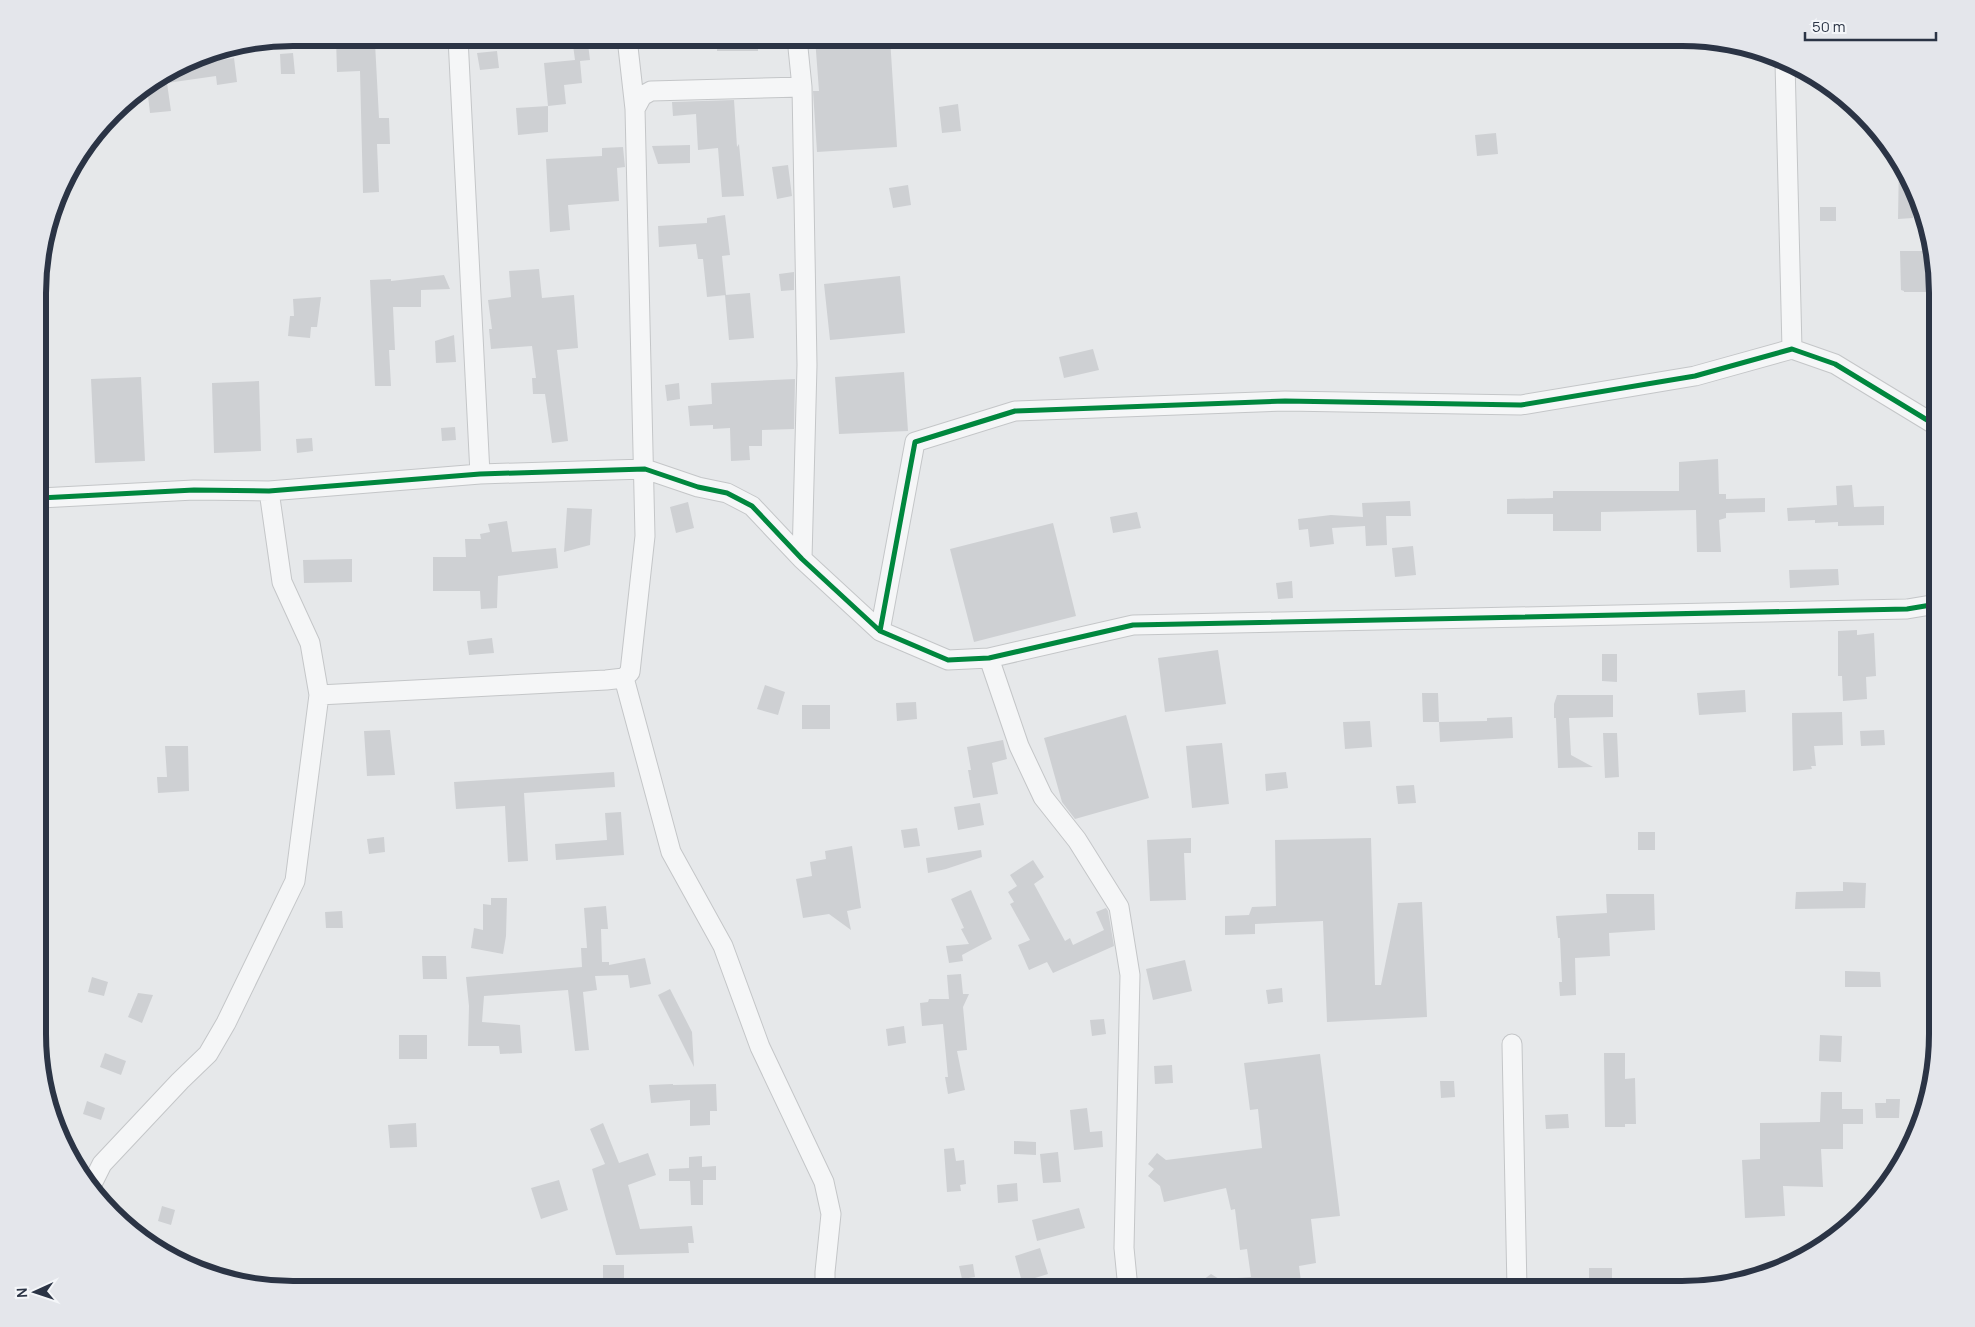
<svg xmlns="http://www.w3.org/2000/svg" width="1975" height="1327" viewBox="0 0 1975 1327" font-family="Manrope,sans-serif">
	<rect width="100%" height="100%" fill="#e6e8ea"/>
	<path fill="#ced0d3" d="M336,38H358V44L375,43L379,118H389L390,144H377L379,192L363,193L360,71L337,72Z
		M717,38H758V51H717Z
		M815,38H890L897,147L817,152L813,91H819Z
		M588,44L590,60L580,61L582,83L564,85L566,104L548,106V132L518,135L516,108L548,106L544,63L575,60L573,45Z
		M497,51L499,68L480,70L477,53Z
		M293,53L295,74H281L280,54Z
		M234,58L237,82L217,85L216,76L167,83L171,111L150,113L147,87L181,66Z
		M734,100L737,147L739,144L744,196L722,197L718,148L698,150L696,114L673,116L672,102Z
		M958,104L961,131L942,133L939,107Z
		M1496,133L1498,154L1477,156L1475,135Z
		M690,145V163L658,164L652,146Z
		M623,147L625,167L617,168L619,201L568,205L570,230L550,232L546,159L602,156V148Z
		M1899,161L1903,166L1917,198H1912L1913,218L1898,219Z
		M788,165L792,196L777,199L772,167Z
		M908,185L911,205L893,208L889,188Z
		M1820,207H1836V221H1820Z
		M725,215L730,255L722,256L726,295L707,297L703,259H698L696,244L659,247L658,226L707,223V218Z
		M1900,251H1924V263H1935L1937,292H1904V291L1901,290Z
		M539,269L542,298L574,295L578,348L557,350L568,441L552,443L545,394H533L532,378H536L532,346L491,349L489,329H492L488,300L511,297L509,271Z
		M794,272V290L781,291L779,274Z
		M444,275L450,289L421,290V307H393L395,350H389L391,386H375L370,280L391,279V281Z
		M900,276L905,333L830,340L824,284Z
		M750,293L754,338L729,340L725,295Z
		M321,297L317,327H311L310,338L288,336L290,316H294L293,299Z
		M454,335L456,362L436,363L435,341Z
		M1093,349L1099,370L1064,378L1059,357Z
		M904,372L908,431L839,434L835,377Z
		M141,377L145,461L95,463L91,379Z
		M795,379L794,429L762,430V446H749L750,460L731,461L730,428L713,429V425L690,426L688,406L712,404L711,383Z
		M259,381L261,451L214,453L212,383Z
		M679,383L680,399L667,401L665,385Z
		M455,427L456,440L442,441L441,428Z
		M312,438L313,451L297,453L296,439Z
		M1718,459L1719,494H1726V499L1765,498V512L1726,513V518L1719,520L1721,552H1697L1696,510L1601,512V531H1553V514H1507V499L1553,498V491H1679V462Z
		M1852,485L1854,507L1884,506V525L1838,526V522L1815,523V520L1788,521L1787,508L1837,505L1836,486Z
		M1410,501L1411,516H1386L1387,545L1366,546L1365,526L1332,528L1334,544L1310,547L1308,529L1299,530L1298,519L1331,515L1363,517L1362,503Z
		M688,502L694,528L676,533L670,507Z
		M567,508L592,509L590,545L564,552Z
		M1137,512L1141,528L1113,533L1110,517Z
		M507,521L512,552L556,548L558,568L498,576L497,608L481,609L480,591H433V557H466L465,539H481L480,534L490,532L488,524Z
		M1053,523L1076,616L974,642L950,549Z
		M1413,546L1416,575L1395,577L1392,548Z
		M352,559V582L304,583L303,560Z
		M1838,569L1839,585L1790,588L1789,570Z
		M1292,581L1293,598L1278,599L1276,583Z
		M1857,630V635L1874,633L1876,676L1866,677L1867,699L1843,701L1842,676H1838V631Z
		M492,638L494,653L469,655L467,641Z
		M1218,650L1226,704L1165,712L1158,658Z
		M1602,654H1617V682L1602,681Z
		M765,685L785,692L778,715L757,709Z
		M1745,690L1746,712L1699,715L1697,693Z
		M1422,693H1438L1439,722H1423Z
		M1557,695H1613V717L1569,718L1571,755L1593,767L1558,768L1556,718H1554V704Z
		M916,702L917,719L897,721L896,703Z
		M802,705H830V729H802Z
		M1842,712L1843,745L1814,746L1816,766H1811L1812,769L1793,771L1792,713Z
		M1126,715L1149,798L1075,819L1062,802L1044,738Z
		M1512,717L1513,738L1440,742L1439,722L1487,721V718Z
		M1370,721L1372,747L1345,749L1343,722Z
		M390,730L395,775L367,776L364,731Z
		M1884,730L1885,745L1861,746L1860,731Z
		M1603,733H1617L1619,777L1605,778Z
		M1003,740L1007,759L992,763L998,794L973,798L968,770H971L967,747Z
		M1222,743L1229,804L1192,808L1186,746Z
		M165,746H188L189,791L158,793L157,777H167Z
		M614,772L615,787L524,793L528,861L508,862L505,806L456,809L454,782Z
		M1286,772L1288,788L1266,791L1265,774Z
		M1414,785L1416,803L1398,804L1396,786Z
		M980,803L984,825L958,830L954,807Z
		M621,812L624,855L556,860L555,844L607,840L605,813Z
		M917,828L920,846L904,848L901,830Z
		M1638,832H1655V850H1638Z
		M384,837L385,852L369,854L367,839Z
		M1191,838V853H1184L1186,900L1150,901L1147,840Z
		M1371,838L1375,985H1381L1398,903L1422,902L1427,1017L1327,1022L1323,921L1255,924V934L1225,935V916L1249,915L1252,907L1276,906L1275,840Z
		M852,846L861,908L847,911L851,930L829,914L803,918L796,879L812,876L810,862L826,859L825,851Z
		M981,850L982,857L946,869L928,873L926,858Z
		M1033,860L1044,877L1034,884L1065,941L1070,938L1073,945L1104,930L1096,912L1106,908L1108,911L1114,946L1053,973L1047,962L1029,970L1018,945L1030,940L1010,904L1014,902L1008,892L1017,886L1010,875Z
		M1843,882L1866,883L1865,908L1795,909L1796,892L1843,891Z
		M971,890L992,939L962,955L963,961L949,963L946,946L969,944L961,929L964,928L951,899Z
		M1606,894H1654L1655,930L1609,933L1610,956L1575,958L1576,995L1560,996L1559,982H1562L1560,938H1558L1556,916L1607,913Z
		M491,898H507L506,936L503,954L471,948L474,928L483,930V904L491,905Z
		M606,906L608,929H601L602,962H609V965L645,958L651,984L630,988L628,975L595,976L597,990L583,992L589,1050L575,1051L568,990L484,996L482,1022L520,1025L522,1053L500,1054L499,1046H468L469,1006L466,977L582,967L581,948H587L584,908Z
		M342,911L343,928H326L325,912Z
		M422,956H446L447,979H423Z
		M1185,960L1192,991L1153,1000L1146,969Z
		M1845,971L1880,972L1881,987H1845Z
		M961,974L963,994H969L963,1007L967,1050L957,1051L965,1090L948,1094L945,1077H948L943,1024L922,1026L920,1003L928,1002L929,999H949L947,975Z
		M92,977L108,982L104,996L88,992Z
		M1282,988L1283,1002L1268,1004L1266,990Z
		M670,989L692,1032L694,1067L658,995Z
		M138,993L153,995L142,1023L128,1017Z
		M1104,1019L1106,1034L1092,1036L1090,1020Z
		M904,1026L906,1043L888,1046L886,1029Z
		M399,1035H427V1059H399Z
		M1820,1035L1842,1036L1841,1062L1819,1061Z
		M105,1053L126,1061L121,1075L100,1067Z
		M1604,1053H1625V1079L1635,1078L1636,1124H1625V1127H1605Z
		M1320,1054L1340,1216L1311,1219L1316,1263L1299,1266L1302,1289H1191L1211,1274L1224,1282L1223,1279L1251,1277L1247,1249L1240,1250L1235,1209L1231,1210L1226,1188L1164,1202L1160,1186L1148,1176L1154,1169L1148,1164L1157,1153L1166,1160L1262,1148L1258,1109L1250,1110L1244,1063Z
		M1172,1065L1173,1083L1155,1084L1154,1066Z
		M1440,1081H1454L1455,1097L1441,1098Z
		M673,1084V1085L716,1084L717,1111H710V1125L690,1126V1100L651,1103L649,1085Z
		M1821,1092H1842V1109H1863V1124H1843V1149H1821L1823,1187L1783,1186L1785,1216L1745,1218L1742,1160L1760,1159V1123L1820,1122Z
		M1886,1099H1900L1899,1118H1876L1875,1103H1886Z
		M87,1101L105,1108L101,1120L83,1114Z
		M1087,1108L1090,1132L1102,1131L1103,1147L1074,1150L1070,1110Z
		M1568,1114L1569,1128L1546,1129L1545,1115Z
		M416,1123L417,1147L390,1148L388,1125Z
		M603,1123L619,1163L648,1153L656,1175L628,1185L640,1229L692,1226L694,1243H688L689,1253L616,1255L592,1169L605,1164L590,1129Z
		M1014,1141L1036,1142V1155L1014,1154Z
		M954,1148L956,1161L964,1160L966,1184L960,1185L961,1191L947,1192L944,1149Z
		M1058,1152L1061,1182L1043,1183L1040,1154Z
		M702,1156V1167L716,1166V1180H703V1205H691L690,1181H669V1169L689,1168V1157Z
		M559,1180L568,1210L541,1219L531,1188Z
		M1017,1183L1018,1201L998,1203L997,1185Z
		M162,1206L175,1210L171,1225L158,1221Z
		M1079,1208L1085,1228L1037,1241L1032,1220Z
		M1040,1248L1048,1274L1022,1282L1015,1256Z
		M973,1264L975,1277L962,1279L959,1266Z
		M603,1265H624V1289H606V1278H603Z
		M1589,1268H1612V1289H1589Z"/>
	<g fill="none" stroke-linecap="round" stroke-linejoin="round">
		<g stroke="#c4c6c8" stroke-width="21">
			<path id="minor" d="M458,38L480,474
				M627,38L635,109
				M797,38L802,87L807,365L802,559
				M1785,62L1792,349
				M40,498L194,490L269,491L480,474L645,469L698,487L727,493L752,506L802,559L880,631L948,660L989,658L1133,625L1907,609L1937,604
				M880,631L915,442L1015,411L1285,401L1521,405L1695,376L1792,349L1835,364L1937,426
				M989,658L1019,746L1043,797L1077,840L1119,907L1130,975L1124,1248L1128,1289
				M624,678L671,852L723,946L760,1047L824,1182L831,1214L825,1272V1289
				M319,695L606,680L624,678L630,672L645,536L635,109L642,96L651,91L802,87
				M1512,1044L1517,1289
				M92,1184L102,1164L180,1081L208,1054L226,1023L295,881L319,695L310,643L282,582L269,491"/>
		</g>
		<use href="#minor" stroke="#f5f6f7" stroke-width="19"/>
		<g stroke="#f4f6f9" stroke-width="8">
			<path id="cycleway" d="M40,498L194,490L269,491L480,474L645,469L698,487L727,493L752,506L802,559L880,631L948,660L989,658L1133,625L1907,609L1937,604
				M880,631L915,442L1015,411L1285,401L1521,405L1695,376L1792,349L1835,364L1937,426"/>
		</g>
		<use href="#cycleway" stroke="#00873e" stroke-width="5"/>
	</g>
	<path d="M0 0H1975V1327H0ZM293 46H1682A247 247 0 0 1 1929 293V1034A247 247 0 0 1 1682 1281H293A247 247 0 0 1 46 1034V293A247 247 0 0 1 293 46Z" fill="#e4e6eb" fill-rule="evenodd"/>
	<path fill="none" stroke="#2b3445" stroke-width="6" d="M293 46H1682A247 247 0 0 1 1929 293V1034A247 247 0 0 1 1682 1281H293A247 247 0 0 1 46 1034V293A247 247 0 0 1 293 46Z"/>
	<g transform="translate(35 1292) rotate(267)" stroke="#f4f6f9" stroke-width="4" paint-order="stroke">
	<path d="M0-4L9 19L0 12L-9 19Z" fill="#2b3445"/>
	<text y="-8" font-size="14" font-weight="bold" text-anchor="middle" fill="#2b3445">N</text>
	</g>
	<path d="M1805 32v8h131v-8" fill="none" stroke="#2b3445" stroke-width="2.5"/>
	<text x="1812" y="32" font-size="15" fill="#2b3445" stroke="#f4f6f9" stroke-width="4" paint-order="stroke">50 m</text>
</svg>
